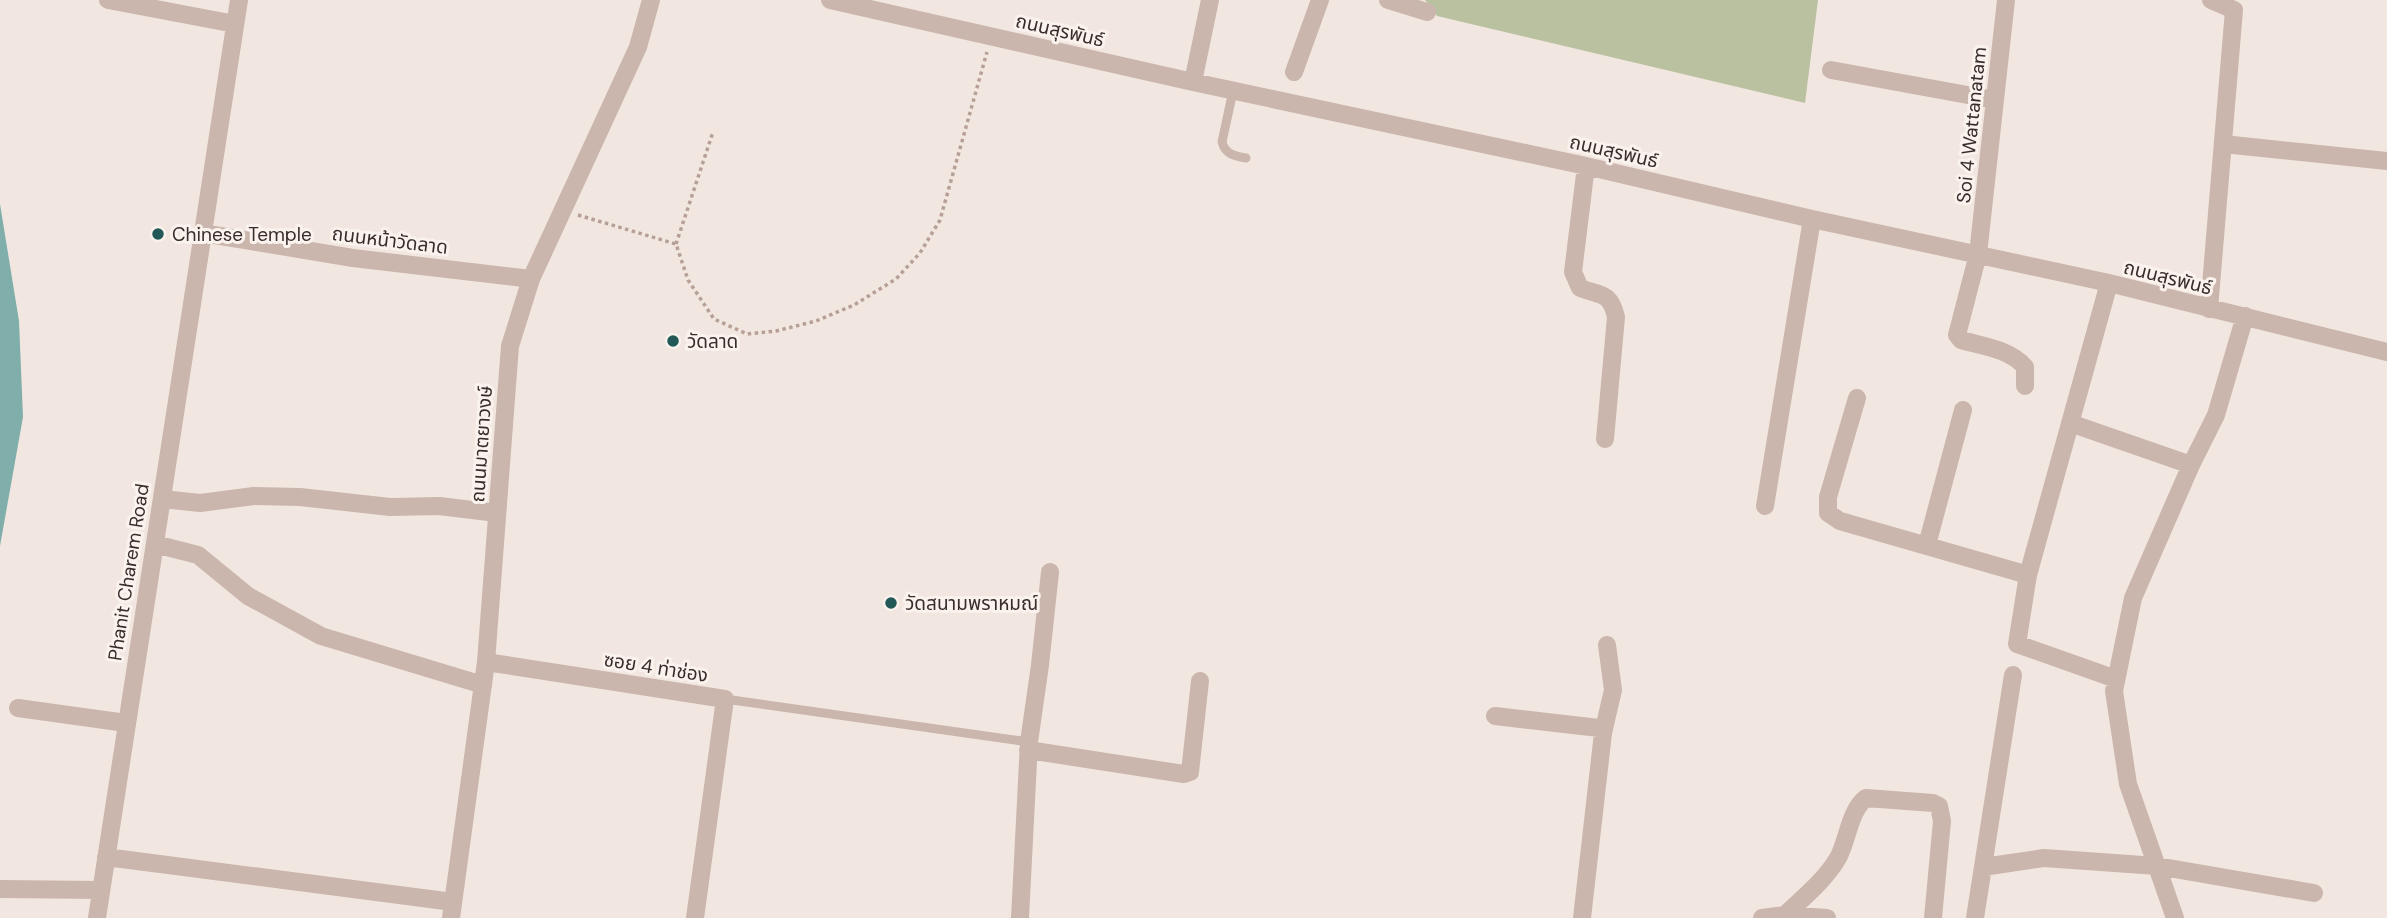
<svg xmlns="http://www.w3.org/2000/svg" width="2387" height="918" viewBox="0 0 2387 918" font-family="'DM Sans','Noto Sans Thai',sans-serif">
	<rect width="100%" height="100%" fill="#f2e7e0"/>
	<path fill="#bac1a0" d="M1425,0H1818L1805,103L1437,16Z"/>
	<path fill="#80aeab" d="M0,204L19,321L23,417L0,546Z"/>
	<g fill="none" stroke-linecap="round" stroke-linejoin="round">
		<path stroke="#b6a096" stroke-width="3.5" stroke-dasharray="3.5 3.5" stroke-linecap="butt" d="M578,215L676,244L688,280L714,319L747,334L776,331L816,321L854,305L896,279L920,253L940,220L987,52
			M676,244L713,132"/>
		<path stroke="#cab6ac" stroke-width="9" d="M1233,91L1222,142C1225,154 1234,156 1246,158
			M725,699L1029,742"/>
		<path stroke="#cab6ac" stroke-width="18" d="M108,0L235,24
			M830,0L1193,82L1586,166L1812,219L2109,283L2387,352
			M1388,0L1427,12
			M2006,0L1978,254L1957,335L1961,340C1982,346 2010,349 2025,367V386
			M1831,70L1995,100
			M1294,72L1320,0
			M1193,82L1210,0
			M2223,144L2387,161
			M1586,166L1573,272L1580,288C1600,296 1610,291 1616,317L1605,439
			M202,233L353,258L531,279
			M2109,283L2028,575L2017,644L2116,679
			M2209,309L2234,10L2211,0
			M1857,398L1828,497V513L1840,521L2028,575
			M2070,423L2191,465
			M162,499L200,503L254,496L300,497L390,507L439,506L497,513
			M1765,506L1812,219
			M155,544L198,555L248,596L321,636L483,685
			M1927,545L1963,410
			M486,662L725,699L695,918
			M18,708L126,723
			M1495,716L1599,728L1603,733L1582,918
			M1603,733L1613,690L1607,645
			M1028,750L1184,774L1190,772L1200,681
			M106,857L453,902
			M1983,867L2044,858L2157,866L2314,893
			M0,889L101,890
			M1785,915C1804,897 1825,880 1838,858C1848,840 1849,811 1866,798L1933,803L1939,806L1942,821L1933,918
			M97,918L239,0
			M1020,918L1029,742L1040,665L1050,572
			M1762,918L1785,915L1827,918
			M1975,918L2013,675
			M2175,918L2128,784L2114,691L2133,598L2191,465L2216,415L2245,316"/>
		<path stroke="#cab6ac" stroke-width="18" d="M451,918L486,662L510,346L531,279L638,47L651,0"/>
	</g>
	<g fill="#225956" stroke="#faf2ed" stroke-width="2.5">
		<circle cx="158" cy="234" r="7"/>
		<circle cx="673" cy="341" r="7"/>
		<circle cx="891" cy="603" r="7"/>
	</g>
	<g text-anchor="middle" stroke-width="6" stroke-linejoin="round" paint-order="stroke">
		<g font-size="19" fill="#392d2b" stroke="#faf2ed">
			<text transform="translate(1060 30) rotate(13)" y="7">ถนนสุรพันธ์</text>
			<text transform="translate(1971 125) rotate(-84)" y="7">Soi 4 Wattanatam</text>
			<text transform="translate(1614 151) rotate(13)" y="7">ถนนสุรพันธ์</text>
			<text transform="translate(390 240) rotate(7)" y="7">ถนนหน้าวัดลาด</text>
			<text transform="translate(2168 277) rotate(14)" y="7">ถนนสุรพันธ์</text>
			<text transform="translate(481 444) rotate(-86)" y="7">ถนนมาตยาวงษ์</text>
			<text transform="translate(128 572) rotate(-81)" y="7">Phanit Charem Road</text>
			<text transform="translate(656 667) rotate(9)" y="7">ซอย 4 ท่าช่อง</text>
		</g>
		<g font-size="19" fill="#392d2b" stroke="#faf2ed" text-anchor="start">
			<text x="172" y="241">Chinese Temple</text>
			<text x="687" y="348">วัดลาด</text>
			<text x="905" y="610">วัดสนามพราหมณ์</text>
		</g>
	</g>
</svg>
